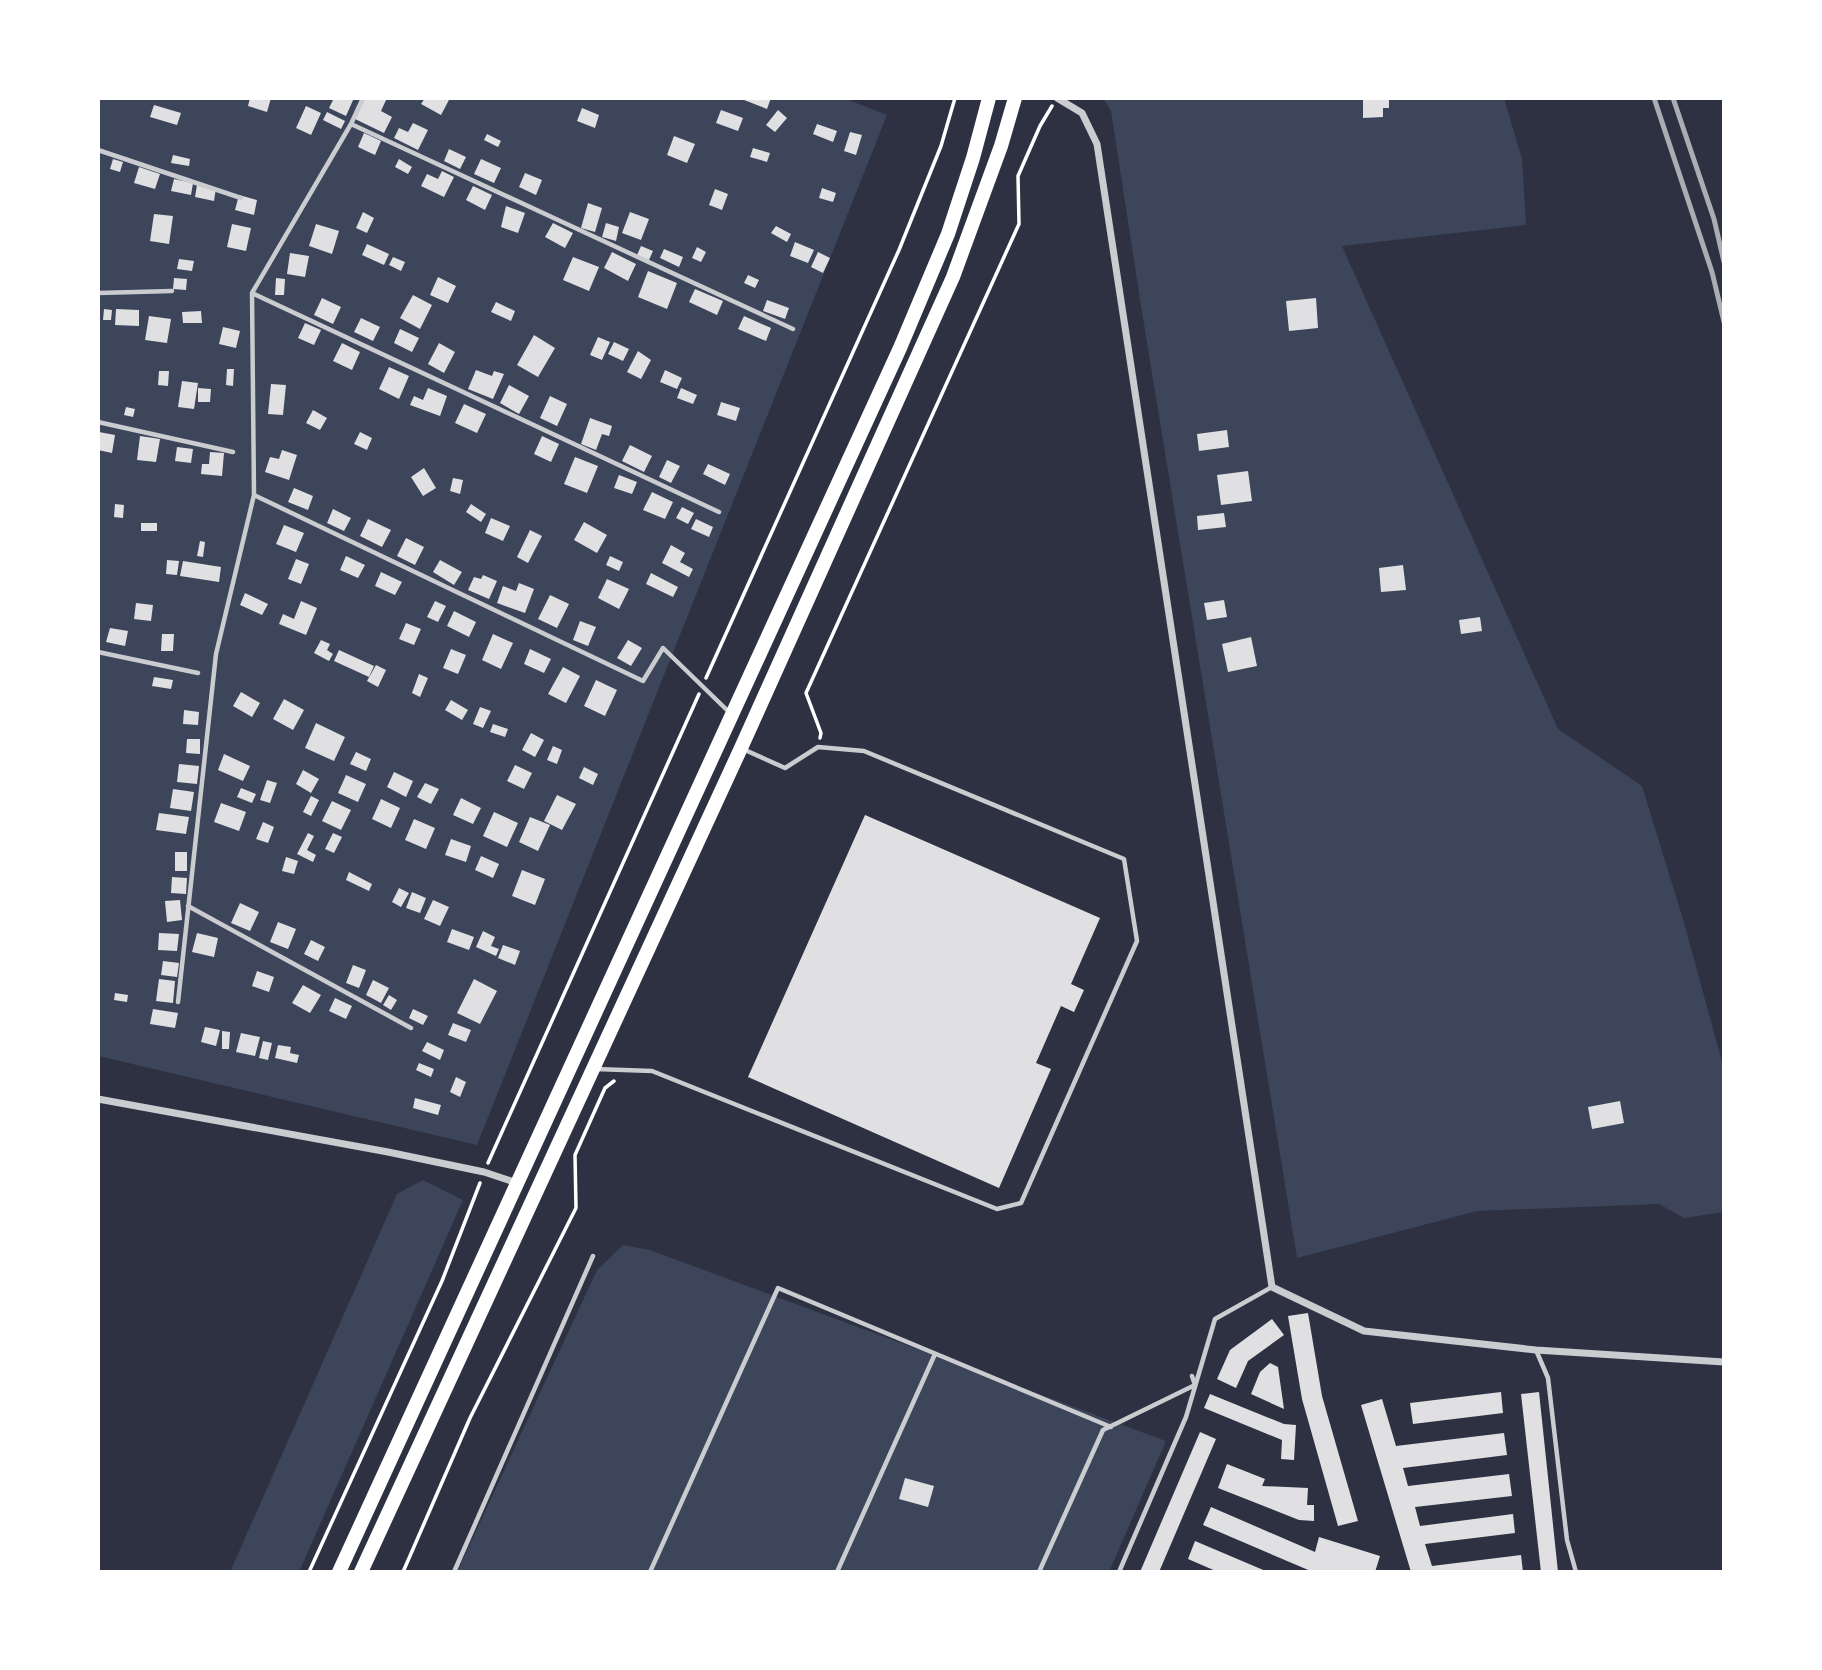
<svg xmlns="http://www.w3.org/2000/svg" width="1822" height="1670" viewBox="0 0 1822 1670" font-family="'Source Sans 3',sans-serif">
	<rect width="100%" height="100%" fill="#2d3142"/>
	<path fill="#3c4559" d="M98,98H844L887,115L477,1145L98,1056Z
		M1103,98H1504L1522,159L1526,225L1342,246L1558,729L1642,786L1683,919L1724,1069V1212L1684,1218L1659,1204L1477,1211L1297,1258L1141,306L1111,111Z
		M423,1180L463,1200L299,1572H230L397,1194Z
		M623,1245L650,1250L1166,1441L1109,1572H457L597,1270Z"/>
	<path fill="#e0e0e3" d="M250,98H271L267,112L248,106Z
		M334,98H354L346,116L329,108Z
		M365,98H387L381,111L392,117L384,133L355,119Z
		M425,98H450L441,115L421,104Z
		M739,98H771L767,109Z
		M1363,98H1389V108H1383V117L1363,118Z
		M154,105L181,113L177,125L150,117Z
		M306,106L321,113L311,135L296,128Z
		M582,108L599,115L595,128L577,121Z
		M721,110L743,118L738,131L716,123Z
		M778,110L787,118L775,132L766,125Z
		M327,112L345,121L341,129L323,120Z
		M413,123L428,130L418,150L394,138L399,128L408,132Z
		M817,124L837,131L833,142L813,134Z
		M850,132L862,135L856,155L844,151Z
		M364,133L381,141L375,155L358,147Z
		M487,134L501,141L498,147L484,140Z
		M674,136L695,144L687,163L667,155Z
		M753,148L770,153L767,162L750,157Z
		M449,149L466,157L460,169L444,161Z
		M173,155L190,159L189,166L171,163Z
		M113,159L123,162L120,172L110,169Z
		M399,159L412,167L408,174L395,167Z
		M481,159L501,168L494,183L474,174Z
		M139,167L160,174L155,189L134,183Z
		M442,171L454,177L444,197L421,186L427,174L438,179Z
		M525,173L542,180L536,195L519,187Z
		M174,179L193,183L191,195L171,191Z
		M197,185L216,188L214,201L195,197Z
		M473,186L492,195L485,210L466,200Z
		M822,188L836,193L833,202L819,198Z
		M715,189L728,194L722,210L709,205Z
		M239,195L257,200L254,215L235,210Z
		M588,203L602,208L595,232L581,228Z
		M506,206L525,213L518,233L501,227Z
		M363,212L374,218L367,233L356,228Z
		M630,212L649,219L641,240L622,233Z
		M154,214L173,216L169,244L150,241Z
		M553,223L573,233L565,248L545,237Z
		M606,223L619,227L616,241L602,237Z
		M232,224L251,228L246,251L227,247Z
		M316,224L339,231L332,254L309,246Z
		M776,226L791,234L787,242L771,233Z
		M795,242L814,250L808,263L790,256Z
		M367,244L389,254L384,265L362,255Z
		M641,246L653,251L649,260L637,255Z
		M697,247L706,252L701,262L692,258Z
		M664,249L683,257L679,267L660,258Z
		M612,252L636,264L628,281L604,268Z
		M818,252L830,258L823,273L811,267Z
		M290,253L309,256L305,277L287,274Z
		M393,257L405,262L401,271L389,265Z
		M573,257L599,267L589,291L563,280Z
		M179,259L194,261L192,271L177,269Z
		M648,271L677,283L667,309L638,297Z
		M748,275L759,280L755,288L744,283Z
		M438,277L456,286L448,303L430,295Z
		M174,278L187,279L186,290L173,289Z
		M276,278L285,279L284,295H275Z
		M695,289L723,301L717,315L689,302Z
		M413,295L432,305L420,329L400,318Z
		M322,298L341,307L333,324L314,315Z
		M1316,298L1318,328L1289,331L1286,301Z
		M767,300L789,308L785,319L763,311Z
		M496,302L515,311L511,321L491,312Z
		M104,309L112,310L111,320H103Z
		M116,309L139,310V326L115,325Z
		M201,311L202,323H183L182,312Z
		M149,316L171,319L167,343L145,340Z
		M744,316L771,328L766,341L738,329Z
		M361,318L380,327L373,341L354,332Z
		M305,323L321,330L314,345L298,338Z
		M223,327L240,331L236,348L219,344Z
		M400,329L419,338L412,352L394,343Z
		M534,335L555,348L538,377L517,365Z
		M598,337L610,342L602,360L590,355Z
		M614,342L629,349L623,361L608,354Z
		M342,343L360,352L352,370L333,361Z
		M439,343L455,352L444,373L428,364Z
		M638,351L651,360L641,379L627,372Z
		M389,367L409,376L399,399L379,389Z
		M227,369H234L233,386L226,385Z
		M476,370L492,376L494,371L504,374L493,399L468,389Z
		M665,370L682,378L677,389L660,382Z
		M159,371H169L168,386L158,385Z
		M182,381L198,383L194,409L178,407Z
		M271,384L286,385L283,415L268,414Z
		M509,385L529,396L519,414L500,403Z
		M198,388L211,389L210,402H198Z
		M428,388L447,396L440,416L410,405L414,396L423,400Z
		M681,388L697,395L693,404L677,398Z
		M550,396L567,404L557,426L540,418Z
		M721,402L740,408L736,421L717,415Z
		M464,404L486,414L477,433L455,423Z
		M126,407L135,409L133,417L124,415Z
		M313,410L327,418L320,430L306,423Z
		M590,418L612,426L609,436L602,434L596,450L581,444Z
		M1227,430L1229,447L1199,451L1197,434Z
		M99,432L115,435L112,453L98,450Z
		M360,432L372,438L367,450L354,444Z
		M140,436L160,439L156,462L137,460Z
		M542,436L559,444L551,462L534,454Z
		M630,445L652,456L644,472L622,461Z
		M177,447L193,449L191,463L175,461Z
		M282,450L297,455L289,480L265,472L270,457L279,459Z
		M210,452L224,453L222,476L201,474L202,464H209Z
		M575,457L598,466L587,493L564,484Z
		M667,460L680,466L671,483L659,477Z
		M708,464L730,474L725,485L703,474Z
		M424,468L436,488L423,496L411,477Z
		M1248,471L1252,501L1221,505L1217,475Z
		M619,475L637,482L632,494L614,488Z
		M453,478L463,480L460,494L450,491Z
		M294,488L313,496L308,510L288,502Z
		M652,492L673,502L665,519L643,510Z
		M115,504L124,505L123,518L114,517Z
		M471,504L486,514L481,522L466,512Z
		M682,507L694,513L688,524L676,518Z
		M333,509L351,518L344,531L327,523Z
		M1224,513L1226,527L1198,530L1197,516Z
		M491,518L510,526L503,541L485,533Z
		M368,519L391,530L382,547L360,536Z
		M696,519L713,527L709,537L691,529Z
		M584,522L607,535L597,553L574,540Z
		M141,523H157V531H141Z
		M284,525L304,533L296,552L276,544Z
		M530,530L542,536L528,563L517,557Z
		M406,538L424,547L415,565L397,556Z
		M200,541L205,542L203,557L197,556Z
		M671,545L685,553L680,562L693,569L689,577L662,563Z
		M346,556L365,565L358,578L340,570Z
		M610,556L623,562L619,571L606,565Z
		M296,559L309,564L301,584L288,579Z
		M167,560L179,561L177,575L166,574Z
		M440,560L462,572L454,585L433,572Z
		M183,561L221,567L219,582L180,576Z
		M1403,565L1406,590L1381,592L1379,568Z
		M381,572L402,582L395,595L375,586Z
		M651,573L678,587L673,597L646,584Z
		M483,575L497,581L489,599L468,590L474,577L481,579Z
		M607,579L629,589L619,609L598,598Z
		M519,583L534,589L525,613L497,603L503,586L516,591Z
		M245,593L268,604L262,615L240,605Z
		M550,595L569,604L557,628L538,619Z
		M1224,600L1227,617L1207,620L1204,603Z
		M301,601L317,608L306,635L279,624L283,614L294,619Z
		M435,601L446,606L438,622L427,617Z
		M136,603L153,605L151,621L134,619Z
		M454,611L476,622L469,637L447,626Z
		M1480,617L1482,631L1461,634L1459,620Z
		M580,621L596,627L588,646L573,640Z
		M406,623L421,629L414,645L399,639Z
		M110,628L128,631L125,646L106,642Z
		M162,634H174L173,651H161Z
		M493,634L513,643L501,669L482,660Z
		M1251,637L1257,666L1228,672L1222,644Z
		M321,640L330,644L327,650L333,654L329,661L314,653Z
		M628,640L642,648L631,666L617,658Z
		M451,649L466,655L458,674L443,668Z
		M530,649L551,659L544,673L524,664Z
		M339,650L374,666L369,677L334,661Z
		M376,665L386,670L378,687L367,681Z
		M563,667L580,676L566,703L548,694Z
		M419,674L428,678L420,697L412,693Z
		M154,677L173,680L171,689L152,686Z
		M596,680L617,690L605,716L584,706Z
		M241,692L260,703L252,717L233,706Z
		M284,699L304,710L293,730L273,719Z
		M451,700L468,710L462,720L445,710Z
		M480,707L491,711L483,728L473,724Z
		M184,710L199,712L198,725L183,724Z
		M316,723L345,737L334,761L305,748Z
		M493,724L508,729L505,737L490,732Z
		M531,733L544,740L535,757L522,750Z
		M187,739H200V754L186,753Z
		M553,746L562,750L557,764L547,760Z
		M356,752L371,759L366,771L350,764Z
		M224,754L250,766L243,781L218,770Z
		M179,764L199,766L197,784L177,782Z
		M515,765L532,773L524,789L507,781Z
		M584,767L598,774L593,785L579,778Z
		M303,770L319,779L311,793L296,784Z
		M394,772L413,781L406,797L387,787Z
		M346,775L366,784L358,802L338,793Z
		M267,780L277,783L270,803L260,800Z
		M425,783L439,789L431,804L417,797Z
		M241,788L256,794L252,803L237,797Z
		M173,789L194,792L191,811L170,808Z
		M557,795L576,804L562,830L544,821Z
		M311,796L319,800L311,816L303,812Z
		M461,798L481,808L473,824L453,815Z
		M381,799L400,808L391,828L372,819Z
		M332,801L351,810L341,830L322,821Z
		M221,803L246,812L239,831L214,822Z
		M494,812L518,823L507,847L483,836Z
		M159,813L189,817L186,834L156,830Z
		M865,815L1100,918L1071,984L1084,990L1074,1012L1061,1006L1036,1063L1051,1069L999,1188L748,1077Z
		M530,817L550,825L538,851L519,842Z
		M414,819L435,828L426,849L405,840Z
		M263,822L274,827L268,843L256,839Z
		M308,833L314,836L307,850L316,855L313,862L297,854Z
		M333,833L342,837L334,853L325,849Z
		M451,839L471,846L466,862L445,855Z
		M175,852H187V871H175Z
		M481,856L499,864L493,878L475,870Z
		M286,857L298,861L294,874L282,871Z
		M522,870L545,879L535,905L512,896Z
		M349,872L372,884L369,891L346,880Z
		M172,877L187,878L186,894L171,893Z
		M399,888L409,893L401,907L392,902Z
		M412,892L426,898L420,913L406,908Z
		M180,900L182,920L167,922L165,901Z
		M433,900L449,907L440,926L424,919Z
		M240,903L259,912L250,931L231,923Z
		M278,922L296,929L288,949L270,942Z
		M452,929L474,937L469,950L447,942Z
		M483,931L495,937L491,946L499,949L496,956L476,947Z
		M159,933L179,934L177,951L158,950Z
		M197,933L218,938L214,957L192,952Z
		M311,940L325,947L318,961L304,954Z
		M503,945L520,951L515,965L498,958Z
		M163,961L179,963L177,977L161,975Z
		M353,965L366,970L359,988L346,983Z
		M257,971L274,977L269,992L252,986Z
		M159,979L175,981L173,1003L156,1001Z
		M474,979L497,991L480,1024L457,1013Z
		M373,980L389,988L381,1003L366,995Z
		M303,985L321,995L310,1013L292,1003Z
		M115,993L128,995L127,1002L114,1000Z
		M389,995L397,1000L391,1010L383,1005Z
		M335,998L352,1006L346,1019L329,1011Z
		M153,1009L178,1013L175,1028L150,1024Z
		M413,1009L428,1016L423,1025L409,1018Z
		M453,1023L471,1030L466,1042L448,1035Z
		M205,1027L220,1030L216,1046L201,1042Z
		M222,1031L230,1032L229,1049H222Z
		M241,1033L260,1037L255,1056L236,1052Z
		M263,1041L272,1043L268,1060L259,1058Z
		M427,1042L444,1050L440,1060L422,1051Z
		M278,1045L291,1047L290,1053L299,1055L297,1063L275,1058Z
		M419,1063L434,1069L431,1077L416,1070Z
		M456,1077L466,1082L460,1097L450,1092Z
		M415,1098L441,1105L438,1115L413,1108Z
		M1620,1101L1624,1123L1592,1129L1588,1107Z
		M1308,1313L1322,1396L1358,1521L1338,1526L1302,1399L1288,1316Z
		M1272,1319L1284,1335L1248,1361L1236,1388L1217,1379L1230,1350Z
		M1270,1363L1278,1367L1284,1409L1251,1394L1260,1372Z
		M1501,1392L1503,1413L1413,1424L1410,1403Z
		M1539,1392L1558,1572H1541L1521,1394Z
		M1210,1394L1284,1424L1296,1425L1294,1460L1281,1459L1282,1440L1204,1408Z
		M1382,1399L1396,1446L1504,1433L1507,1455L1403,1468L1408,1486L1509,1474L1512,1496L1415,1507L1420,1526L1513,1514L1515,1533L1425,1544L1432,1566L1521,1555L1523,1572H1411L1361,1405Z
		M1200,1432L1216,1439L1159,1572H1140Z
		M1227,1464L1265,1479L1262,1486L1308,1488L1307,1505H1314V1521L1299,1520L1218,1488Z
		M905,1478L934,1486L928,1507L899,1499Z
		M1211,1507L1315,1552L1319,1537L1380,1556L1375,1572H1313L1203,1525Z
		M1195,1541L1268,1572H1218L1188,1559Z"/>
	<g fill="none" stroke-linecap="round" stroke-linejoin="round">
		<path stroke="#fff" stroke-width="3.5" d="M706,678L899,250L941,146L955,98
			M820,738L821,733L806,693L1019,224L1018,176L1040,126L1052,106
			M488,1163L699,694
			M309,1572L442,1281L480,1183
			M403,1572L470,1418L576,1208L575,1155L605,1088L614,1081"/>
		<path stroke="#caccd0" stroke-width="4.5" d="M351,124L363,98
			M98,150L241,198
			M98,293L172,291
			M252,293L719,512
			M98,422L233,452
			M254,495L252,293L351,124L793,329
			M98,652L198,673
			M188,906L411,1028
			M178,1002L216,654L254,495L643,681L663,648L729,712
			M595,1069L652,1071L997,1209L1021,1203L1137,941L1124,859L864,751L818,747L785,768L745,750
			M1536,1350L1548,1378L1567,1540L1576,1572
			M454,1572L593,1256
			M650,1572L778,1288L1111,1427
			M837,1572L935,1354
			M1039,1572L1103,1430L1195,1385L1192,1376
			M1119,1572L1186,1417L1215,1319L1272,1287"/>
		<path stroke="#caccd0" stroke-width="7" d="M1057,98L1082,113L1097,144L1272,1287L1364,1331L1536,1350L1724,1362
			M98,1099L388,1152L484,1172L517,1183"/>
		<path stroke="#fff" stroke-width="14" d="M339,1572L900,348L948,234L973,158L989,98
			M361,1572L741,748L953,277L1001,146L1015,98"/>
		<path stroke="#abadb3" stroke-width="5" d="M1654,98L1712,272L1724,322
			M1673,98L1714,219L1724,262"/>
	</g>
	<rect width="1822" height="1670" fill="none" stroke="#ffffff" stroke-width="200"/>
</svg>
